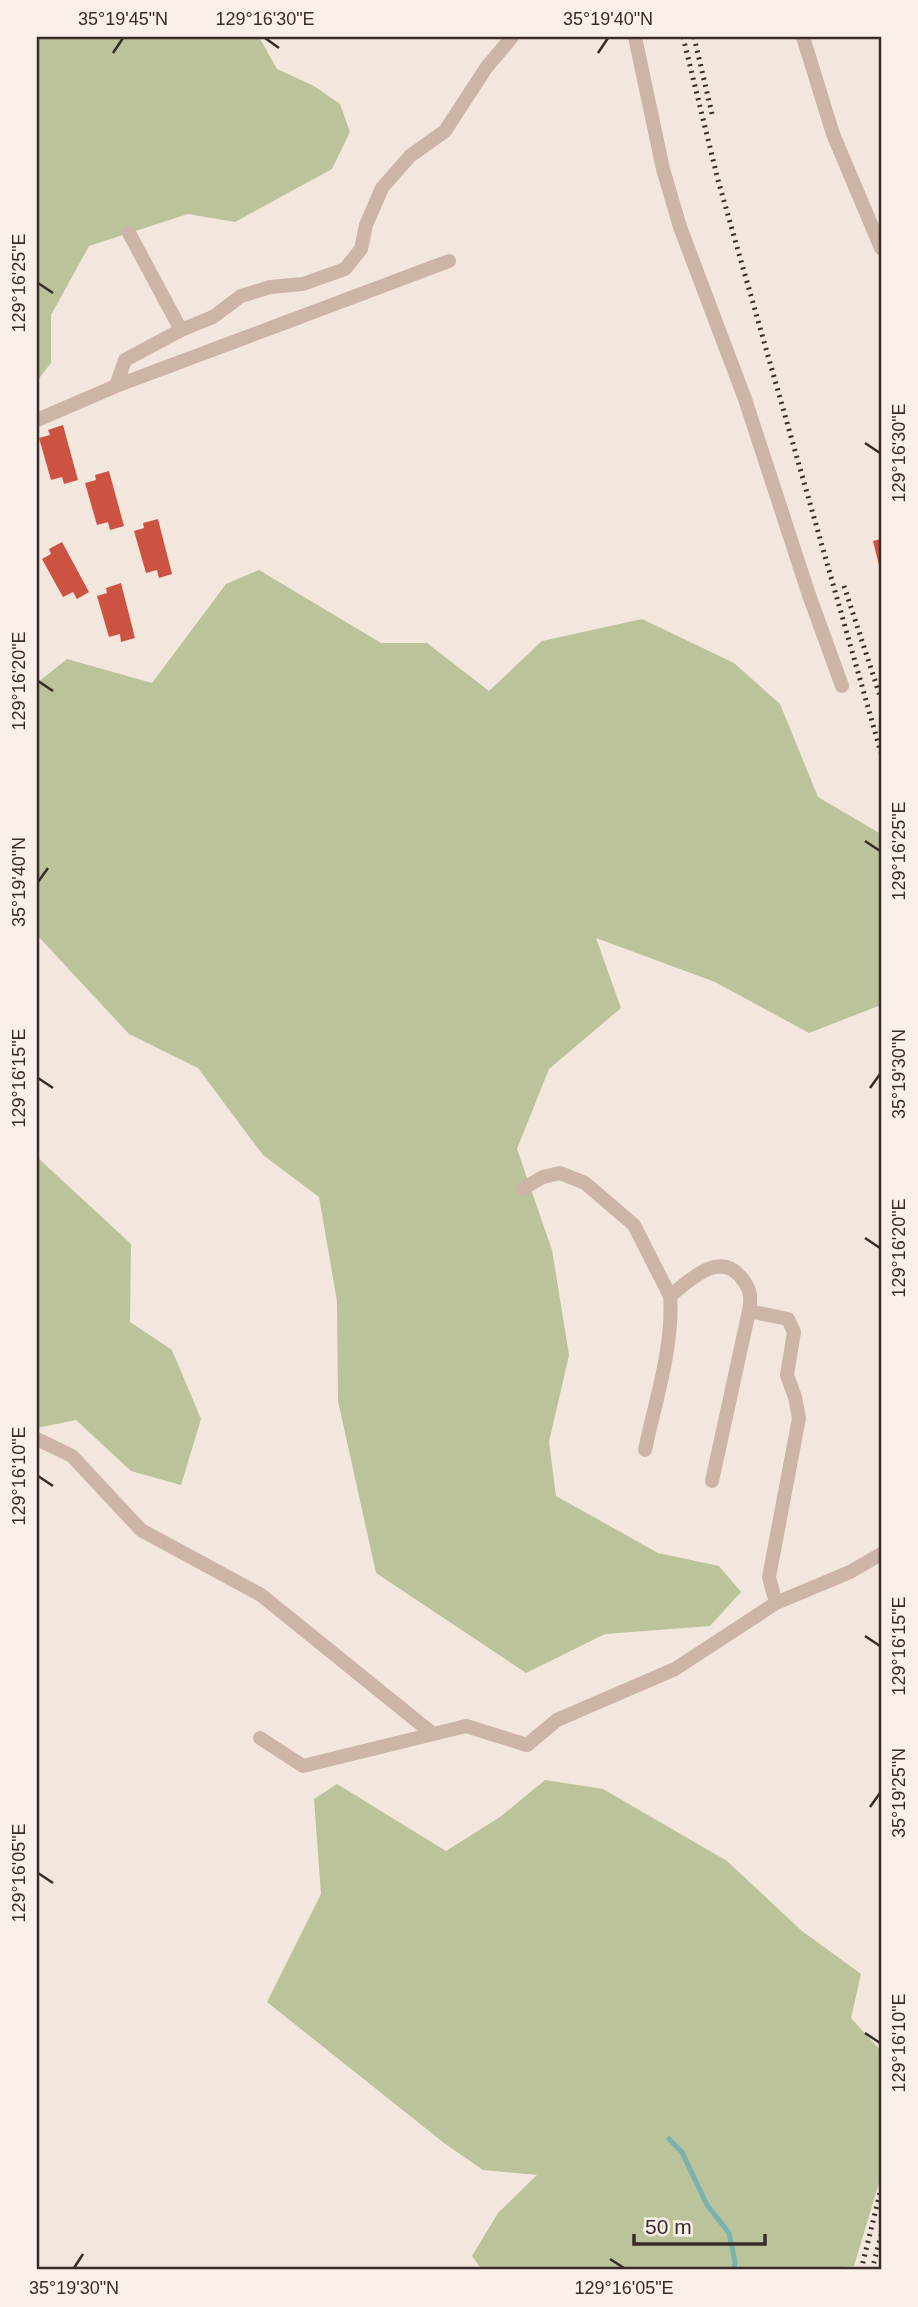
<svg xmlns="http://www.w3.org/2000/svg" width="918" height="2307" viewBox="0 0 918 2307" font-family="Helvetica,sans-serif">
	<rect width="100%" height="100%" fill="#f3e6dc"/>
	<path fill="#bbc39b" d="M37,37H259L277,69L314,86L340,104L350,132L332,169L235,222L188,214L89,246L51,315V363L37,381Z
		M259,570L381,643H427L489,691L542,641L642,619L734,663L780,704L818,797L881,834V1005L809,1033L715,982L596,938L621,1008L549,1069L517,1149L552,1250L569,1355L549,1442L556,1496L658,1553L719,1566L741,1592L710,1626L605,1634L526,1673L376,1573L338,1401L337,1301L319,1197L263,1155L198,1068L129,1034L37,935V683L67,659L152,683L226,584Z
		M37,1157L131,1244L130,1322L172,1350L201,1419L181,1485L131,1471L76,1420L37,1428Z
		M545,1780L603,1789L727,1861L802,1931L861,1974L851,2018L881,2051V2176L854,2266L812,2270H482L472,2256L498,2213L537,2175L483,2170L444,2143L267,2002L321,1894L314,1799L337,1784L446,1851L500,1817Z"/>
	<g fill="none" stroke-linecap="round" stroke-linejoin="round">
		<path stroke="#7ab2ad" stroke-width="5" d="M669,2139L682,2152L707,2205L729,2233L735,2262L734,2270"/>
	</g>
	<path fill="#cc5242" d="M63,425L78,480L64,484L62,477L51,480L39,438L50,435L48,430Z
		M109,471L124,526L110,530L108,522L97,525L85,483L96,480L95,475Z
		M158,519L172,574L159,578L157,570L146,573L134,531L144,528L143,523Z
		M881,539V569H880L873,541Z
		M62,542L89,592L77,599L73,592L63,597L42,559L51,554L49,549Z
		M121,583L135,638L121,642L120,634L109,637L97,596L107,593L106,588Z"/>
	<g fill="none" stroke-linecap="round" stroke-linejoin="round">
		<path stroke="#ccb4a7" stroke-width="14" d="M635,37L663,169L680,227L745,399L809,595L842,686
			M803,37L833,134L881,248
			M129,233L181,330
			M116,386L125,360L181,330L213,317L241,296L270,287L303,284L345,269L361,249L366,225L382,188L410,156L445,131L486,68L512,37
			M37,420L116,386L449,261
			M522,1189L543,1177L560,1173L585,1183L634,1225L670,1296
			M37,1439L72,1456L141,1530L261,1595L433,1734
			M645,1450C655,1402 674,1345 670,1296C689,1281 718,1251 740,1276C750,1288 752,1295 749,1311
			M712,1481L749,1311L788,1319L794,1332L787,1375L795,1397L799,1418L769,1577L776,1603
			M260,1738L303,1766L466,1726L527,1745L557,1720L675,1669L776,1603L850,1572L881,1554"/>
		<path stroke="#392b28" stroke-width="5" stroke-dasharray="2 5" stroke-linecap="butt" d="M683,37L718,180L881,753
			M694,37L713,118
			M844,586L881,699
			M861,2270L881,2189
			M872,2270L881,2235"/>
	</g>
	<path fill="none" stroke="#392b28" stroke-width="2.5" d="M265,38L279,48M113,53L123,38M598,53L608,38M38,283L53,293M865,443L880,453M38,681L53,691M865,841L880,851M38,882L48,868M38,1078L53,1088M870,1088L880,1074M865,1238L880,1248M38,1476L53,1486M865,1636L880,1646M870,1807L880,1793M38,1873L53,1883M865,2033L880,2043M610,2259L624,2268M74,2268L83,2254"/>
	<rect width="918" height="2307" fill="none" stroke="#fbf0e9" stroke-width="77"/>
	<path d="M634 2234v10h131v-10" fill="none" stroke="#392b28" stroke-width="3.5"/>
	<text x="645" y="2234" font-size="21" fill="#392b28" stroke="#fbf0e9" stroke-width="5" paint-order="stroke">50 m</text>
	<rect x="38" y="38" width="842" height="2230" fill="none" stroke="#392b28" stroke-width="2.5"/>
	<g font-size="18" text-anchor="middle" fill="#392b28">
		<text x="123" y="25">35°19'45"N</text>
		<text x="265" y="25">129°16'30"E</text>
		<text x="608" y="25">35°19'40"N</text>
		<text transform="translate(19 283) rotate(-90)" y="6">129°16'25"E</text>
		<text transform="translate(899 453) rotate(-90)" y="6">129°16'30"E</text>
		<text transform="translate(19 681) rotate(-90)" y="6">129°16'20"E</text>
		<text transform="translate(899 851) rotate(-90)" y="6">129°16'25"E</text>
		<text transform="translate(19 882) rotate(-90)" y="6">35°19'40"N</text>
		<text transform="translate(899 1074) rotate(-90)" y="6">35°19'30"N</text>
		<text transform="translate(19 1078) rotate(-90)" y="6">129°16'15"E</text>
		<text transform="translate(899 1248) rotate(-90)" y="6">129°16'20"E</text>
		<text transform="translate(19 1476) rotate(-90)" y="6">129°16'10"E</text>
		<text transform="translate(899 1646) rotate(-90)" y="6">129°16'15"E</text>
		<text transform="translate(899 1793) rotate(-90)" y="6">35°19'25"N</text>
		<text transform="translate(19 1873) rotate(-90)" y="6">129°16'05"E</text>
		<text transform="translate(899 2043) rotate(-90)" y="6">129°16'10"E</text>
		<text x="74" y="2294">35°19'30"N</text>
		<text x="624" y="2294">129°16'05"E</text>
	</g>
</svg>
